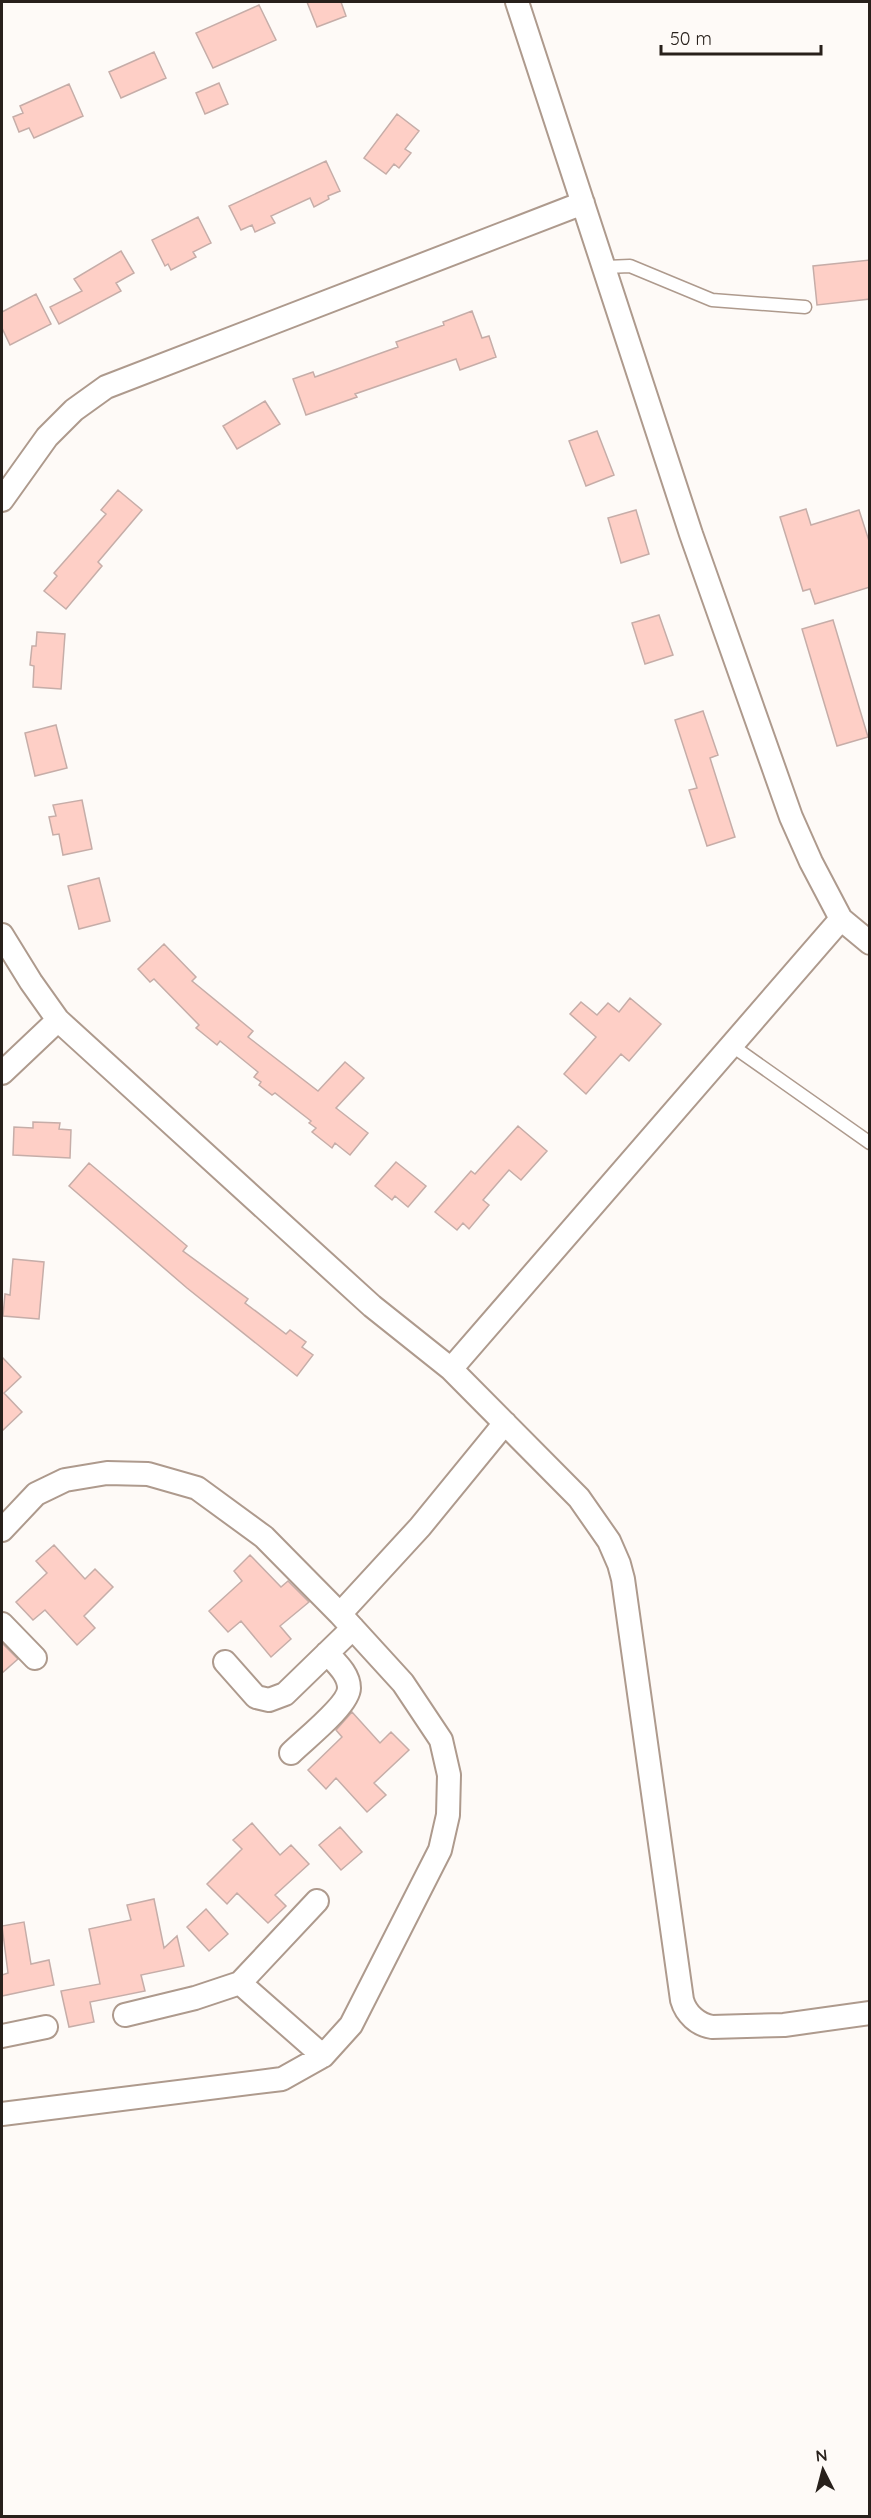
<svg xmlns="http://www.w3.org/2000/svg" width="871" height="2518" viewBox="0 0 871 2518" font-family="Quicksand,sans-serif">
	<rect width="100%" height="100%" fill="#fefaf7"/>
	<path fill="#fecfc6" stroke="#c6ada8" stroke-width="1.5" d="M307,2H341L346,16L317,27Z
		M259,5L276,40L213,68L196,33Z
		M154,52L166,78L121,98L109,72Z
		M219,83L228,104L205,114L196,93Z
		M69,84L83,116L34,138L29,128L19,132L13,117L23,113L20,106Z
		M397,114L419,131L405,149L411,153L399,168L394,164L386,174L364,158Z
		M326,161L340,191L328,196L329,199L314,207L310,198L271,216L275,223L255,232L252,225L241,230L229,206Z
		M198,217L211,243L193,252L196,257L171,270L168,264L165,266L152,240Z
		M121,251L134,273L116,283L121,291L59,324L50,307L82,291L74,279Z
		M870,260V299L817,305L813,266Z
		M36,294L51,324L10,345L2,328V312Z
		M472,311L482,338L489,336L496,357L460,370L456,359L355,394L357,397L306,415L293,379L313,372L315,377L370,357L398,347L396,342L444,325L443,322Z
		M265,401L280,424L237,449L223,426Z
		M597,431L614,475L586,486L569,441Z
		M118,490L142,510L98,562L102,566L66,609L44,591L57,576L54,573L106,514L101,510Z
		M806,509L811,525L859,510L870,544V587L815,604L810,589L803,591L780,517Z
		M636,510L649,554L621,563L608,518Z
		M659,615L673,655L645,664L632,623Z
		M833,620L868,737L837,746L802,629Z
		M37,632L65,634L61,689L33,687L34,666L30,665L32,646H36Z
		M703,711L718,755L710,758L735,837L707,846L689,790L697,788L675,720Z
		M56,725L67,768L35,776L25,733Z
		M82,800L92,849L63,855L59,834L53,835L49,817L56,816L53,805Z
		M99,878L110,921L79,929L68,886Z
		M164,944L196,977L192,981L253,1031L248,1037L318,1091L345,1062L364,1078L336,1108L368,1133L350,1155L335,1143L332,1148L312,1132L316,1128L309,1123L311,1121L275,1093L272,1095L259,1085L261,1082L254,1077L258,1072L220,1041L217,1045L196,1028L199,1025L154,979L150,982L138,969Z
		M630,998L661,1024L629,1061L621,1054L586,1094L564,1074L596,1037L570,1014L581,1002L597,1015L608,1003L619,1012Z
		M33,1122L60,1123L59,1129L71,1130L70,1158L13,1155L14,1127L33,1128Z
		M518,1126L547,1151L521,1180L509,1170L483,1200L489,1205L469,1229L463,1223L457,1230L435,1212L471,1171L475,1174Z
		M396,1162L426,1186L408,1207L395,1196L392,1200L375,1186Z
		M89,1163L187,1246L183,1251L248,1299L245,1303L286,1334L290,1330L306,1342L302,1347L313,1355L297,1376L187,1288L69,1186Z
		M13,1259L44,1262L39,1319L3,1316L5,1294L10,1295Z
		M2,1357L21,1377L4,1393L22,1412L2,1431Z
		M54,1545L85,1579L95,1569L113,1587L84,1616L95,1628L77,1645L45,1610L33,1620L16,1602L47,1573L36,1561Z
		M250,1555L281,1587L288,1581L309,1602L280,1626L291,1639L271,1657L241,1621L228,1632L209,1611L242,1581L234,1571Z
		M2,1643L18,1659L2,1673Z
		M352,1712L380,1743L391,1732L409,1750L374,1783L386,1795L367,1812L336,1778L326,1789L308,1770L342,1737L336,1730Z
		M252,1823L280,1855L291,1845L309,1864L275,1895L286,1906L268,1923L237,1893L227,1904L207,1884L242,1849L233,1840Z
		M340,1827L362,1852L341,1870L319,1845Z
		M154,1899L164,1948L177,1936L184,1966L141,1975L145,1991L90,2002L94,2022L69,2027L61,1991L100,1984L89,1929L131,1920L127,1905Z
		M206,1909L228,1934L209,1951L187,1927Z
		M24,1922L31,1964L49,1960L54,1985L2,1996V1975L8,1973L2,1926Z"/>
	<g fill="none" stroke-linecap="round" stroke-linejoin="round">
		<g stroke="#ae9a8d" stroke-width="15">
			<path id="service" d="M606,267L630,266L712,300L805,307
				M731,1045L870,1143"/>
		</g>
		<g stroke="#ae9a8d" stroke-width="26">
			<path id="minor" d="M517,2L691,534L791,817L811,862L841,919L870,943
				M2,500L47,437L74,410L106,387L583,203
				M2,935L31,982L58,1020L372,1306L451,1369L579,1498L609,1541L619,1564L623,1579L682,2000C686,2014 698,2025 712,2027L784,2025L870,2013
				M2,1073L58,1020
				M451,1369L841,919
				M2,1530L36,1494L65,1480L107,1473L148,1474L197,1488L264,1537L340,1614L403,1683L441,1740L449,1775L448,1815L440,1850L351,2025L323,2056L282,2079L2,2114
				M340,1614L420,1527L505,1423
				M2,1624L35,1658
				M225,1662L256,1697L269,1700L285,1694L353,1628
				M291,1753C304,1740 349,1705 349,1688C349,1674 336,1663 327,1653
				M240,1983L323,2056
				M125,2015L195,1998L240,1983L317,1901
				M2,2036L46,2027"/>
		</g>
		<use href="#service" stroke="#fff" stroke-width="12"/>
		<use href="#minor" stroke="#fff" stroke-width="22"/>
	</g>
	<rect width="871" height="2518" fill="none" stroke="#28201b" stroke-width="6"/>
	<g transform="translate(823 2470) rotate(354)" stroke="#fefaf7" stroke-width="4.5" paint-order="stroke">
	<path d="M0-4.5L10 22L0 15L-10 22Z" fill="#28201b"/>
	<text y="-9" font-size="16" font-weight="bold" text-anchor="middle" fill="#28201b">N</text>
	</g>
	<path d="M661 45v9h160v-9" fill="none" stroke="#28201b" stroke-width="3"/>
	<text x="670" y="45" font-size="18" fill="#28201b" stroke="#fefaf7" stroke-width="4.5" paint-order="stroke">50 m</text>
</svg>
